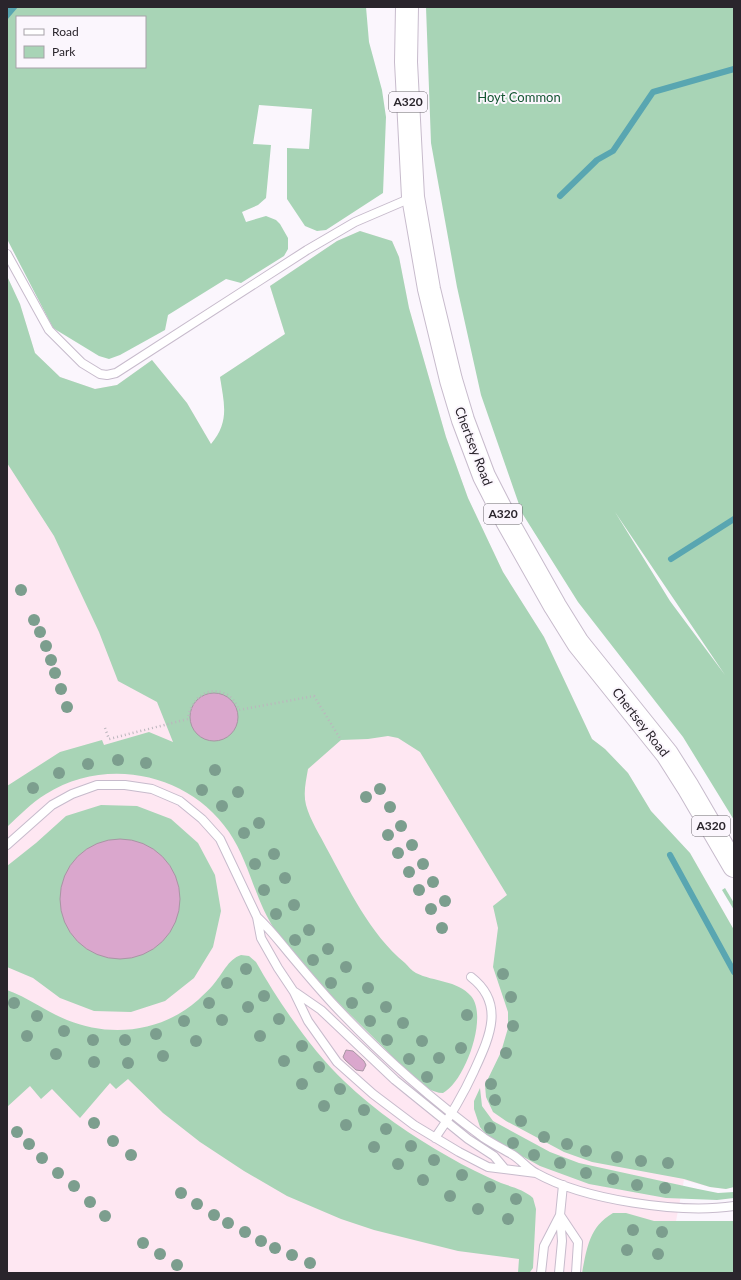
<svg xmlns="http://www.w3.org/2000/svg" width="741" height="1280" viewBox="0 0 741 1280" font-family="Lato,sans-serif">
	<rect width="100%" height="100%" fill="#fbf6fd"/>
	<path fill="#fee7f2" d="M360,231L392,241L399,257L409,308L446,437L468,498L503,572L544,637L592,739L605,749L628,773L651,811L690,853L734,930V1187L726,1189L710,1187L684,1180L676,1221H734V1273H7V276L20,304L35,353L60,377L95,389L117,385L152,360L187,403L211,444L219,435L226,411L220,377L285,334L270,286L337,241Z"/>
	<path fill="#a8d4b6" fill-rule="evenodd" d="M7,7H366L369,42L382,90L386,117L383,193L326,230L317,231L305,226L287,199V148L309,149L312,109L259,105L253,144L271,145L266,198L258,205L242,212L246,222L266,216L276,220L280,224L288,238V249L284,256L241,283L226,279L168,315L165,330L120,355L109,359L99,356L53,328L7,239ZM17,17H145V67H17Z
		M426,7H734V820L683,737L578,602L522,513L481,395L457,287L431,143ZM615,512L725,675L670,601Z
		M360,231L392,241L399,257L409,308L446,437L468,498L503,572L544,637L592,739L605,749L628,773L651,811L690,853L734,930V1187L726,1189L710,1187L684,1179L592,1162L564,1152L506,1121L493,1112L486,1097L485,1085L501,1052L508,1028V1012L493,967L498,928L493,906L507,895L420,752L398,738L388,736L368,739L341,740L308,769C306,781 303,793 306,805C310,820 320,835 327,849C349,889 369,933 405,963C408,966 412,971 416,973C434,982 457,980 471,996C489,1017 464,1083 443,1093C422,1093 397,1061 382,1046C346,1010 308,975 277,933C255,902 250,863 229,832C189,773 106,756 46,794C31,803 20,815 7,827V786L60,752L102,740L104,745L149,732L173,742L157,702L118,681L99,632L54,536L7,463V276L20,304L35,353L60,377L95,389L117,385L152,360L187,403L211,444C230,422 224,403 220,377L285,334L270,286L337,241Z
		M101,805L137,806L171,819L198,843L215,875L221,911L213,947L194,978L165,1001L131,1012L94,1011L60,998L33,978L7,967V866L36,843L66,816Z
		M725,888L734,903V910L722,890Z
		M241,955L249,956L256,962C278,1001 312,1051 344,1081C375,1111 412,1136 449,1157C466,1167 483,1175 501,1183C512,1187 525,1190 533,1198L536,1209L533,1268L530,1272L518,1273L519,1259L458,1251L374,1230L341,1219L287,1196L244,1171L200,1142L163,1113L128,1079L116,1089L110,1083L80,1118L52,1089L41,1099L30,1086L7,1107V990C29,998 47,1012 67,1020C111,1038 162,1032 198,1000C203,995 209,990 213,985C222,975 228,959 241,955Z
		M480,1088L482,1106L493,1121L550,1152L579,1163L698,1189L718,1193L734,1192V1198L717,1200L666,1198L589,1184L540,1166L489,1138L480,1127L474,1109V1101Z
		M613,1213H626L654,1221H734V1273H582C587,1248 589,1227 613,1213Z"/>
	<path fill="#59a6b1" d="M7,7H18L7,20Z"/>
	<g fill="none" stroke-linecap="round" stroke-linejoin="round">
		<path stroke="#59a6b1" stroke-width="6" d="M560,196L597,160L613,151L653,92L734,69
			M671,559L734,519
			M670,855L734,972"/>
	</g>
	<path fill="#daa7cd" stroke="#a796a3" d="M190 717a24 24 0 1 1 48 0a24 24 0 1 1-48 0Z
		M60 899a60 60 0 1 1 120 0a60 60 0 1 1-120 0Z
		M346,1050L353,1051L364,1061L366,1065L363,1071L356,1070L345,1060L343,1057Z"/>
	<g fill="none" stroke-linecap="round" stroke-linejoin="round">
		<g stroke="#c7bbcc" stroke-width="10">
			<path id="service" d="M7,254L49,330L82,363L100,374L107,375L116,373L307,250L355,222L411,198
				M7,845L52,805L72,794L97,785H125L152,789L180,801L202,819L220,839L257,917L261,938L278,968L294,992L308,1021L337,1062L373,1094L414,1125L459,1152L488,1167L536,1173
				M257,917C270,929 279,941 289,953C304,971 319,989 335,1006C380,1054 431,1099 484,1138C493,1144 503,1149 513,1155C521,1160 528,1169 536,1173C584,1200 680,1214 734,1206
				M295,992L321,1010L395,1080L468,1139L494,1156L505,1169
				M435,1138C450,1117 463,1095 474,1071C489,1038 506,1004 471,977
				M560,1215L578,1242L576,1273
				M541,1273L544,1246L560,1215L563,1185
				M559,1273L562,1241L560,1216"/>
		</g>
		<g stroke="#c7bbcc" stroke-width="24">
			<path id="primary" d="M407,7L406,62L413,197L429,289L451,380L463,420L484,476L507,521L555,606L578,643L667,754L688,787L734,866"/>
		</g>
		<path stroke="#bbb6bd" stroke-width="2.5" stroke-dasharray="1 3" stroke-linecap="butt" d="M105,728L109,739L188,719C192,688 227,680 239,710L314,696L341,740"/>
		<use href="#service" stroke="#fff" stroke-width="8"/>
		<use href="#primary" stroke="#fff" stroke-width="22"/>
	</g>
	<g fill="#7c9e8e">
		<circle cx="21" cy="590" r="6"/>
		<circle cx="34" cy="620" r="6"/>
		<circle cx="40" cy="632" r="6"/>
		<circle cx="46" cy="646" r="6"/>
		<circle cx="51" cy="660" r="6"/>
		<circle cx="55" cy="673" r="6"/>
		<circle cx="61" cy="689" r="6"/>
		<circle cx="67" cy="707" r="6"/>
		<circle cx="118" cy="760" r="6"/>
		<circle cx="146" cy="763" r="6"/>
		<circle cx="88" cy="764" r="6"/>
		<circle cx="215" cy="770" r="6"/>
		<circle cx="59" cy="773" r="6"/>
		<circle cx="33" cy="788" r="6"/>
		<circle cx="380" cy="789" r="6"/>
		<circle cx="202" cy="790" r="6"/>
		<circle cx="238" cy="792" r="6"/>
		<circle cx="366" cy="797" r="6"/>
		<circle cx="222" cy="806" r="6"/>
		<circle cx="390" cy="807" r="6"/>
		<circle cx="259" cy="823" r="6"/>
		<circle cx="401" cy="826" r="6"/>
		<circle cx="244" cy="833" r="6"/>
		<circle cx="388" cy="835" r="6"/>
		<circle cx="412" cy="845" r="6"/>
		<circle cx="398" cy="853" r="6"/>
		<circle cx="274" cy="854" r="6"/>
		<circle cx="255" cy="864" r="6"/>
		<circle cx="423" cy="864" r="6"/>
		<circle cx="409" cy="872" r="6"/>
		<circle cx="285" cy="878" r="6"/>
		<circle cx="433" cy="882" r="6"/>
		<circle cx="264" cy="890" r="6"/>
		<circle cx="419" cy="890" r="6"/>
		<circle cx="445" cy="901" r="6"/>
		<circle cx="294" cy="905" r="6"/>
		<circle cx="431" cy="909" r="6"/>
		<circle cx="276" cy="914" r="6"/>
		<circle cx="442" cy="928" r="6"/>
		<circle cx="309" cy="930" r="6"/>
		<circle cx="295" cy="940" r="6"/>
		<circle cx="328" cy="949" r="6"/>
		<circle cx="313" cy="960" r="6"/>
		<circle cx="346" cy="967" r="6"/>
		<circle cx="246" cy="969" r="6"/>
		<circle cx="503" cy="974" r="6"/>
		<circle cx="227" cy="983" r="6"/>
		<circle cx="331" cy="983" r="6"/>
		<circle cx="368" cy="988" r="6"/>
		<circle cx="264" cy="996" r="6"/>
		<circle cx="511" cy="997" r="6"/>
		<circle cx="14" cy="1003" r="6"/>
		<circle cx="209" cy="1003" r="6"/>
		<circle cx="352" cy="1003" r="6"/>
		<circle cx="248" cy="1007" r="6"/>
		<circle cx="386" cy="1007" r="6"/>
		<circle cx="467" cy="1015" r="6"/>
		<circle cx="37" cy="1016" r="6"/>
		<circle cx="279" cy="1019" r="6"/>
		<circle cx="222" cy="1020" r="6"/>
		<circle cx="184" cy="1021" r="6"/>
		<circle cx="370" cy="1021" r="6"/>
		<circle cx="403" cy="1023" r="6"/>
		<circle cx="513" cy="1026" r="6"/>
		<circle cx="64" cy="1031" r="6"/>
		<circle cx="156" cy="1034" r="6"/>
		<circle cx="27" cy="1036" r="6"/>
		<circle cx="260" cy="1036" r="6"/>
		<circle cx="93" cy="1040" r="6"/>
		<circle cx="125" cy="1040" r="6"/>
		<circle cx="387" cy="1040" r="6"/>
		<circle cx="196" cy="1041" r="6"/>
		<circle cx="422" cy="1041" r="6"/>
		<circle cx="302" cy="1046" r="6"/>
		<circle cx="461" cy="1048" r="6"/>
		<circle cx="506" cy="1053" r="6"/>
		<circle cx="56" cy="1054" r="6"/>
		<circle cx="163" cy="1056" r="6"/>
		<circle cx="439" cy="1058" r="6"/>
		<circle cx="409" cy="1059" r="6"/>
		<circle cx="284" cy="1061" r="6"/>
		<circle cx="94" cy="1062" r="6"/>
		<circle cx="128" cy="1063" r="6"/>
		<circle cx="319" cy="1067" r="6"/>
		<circle cx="427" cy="1077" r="6"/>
		<circle cx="302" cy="1084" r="6"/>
		<circle cx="491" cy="1084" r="6"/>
		<circle cx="340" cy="1089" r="6"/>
		<circle cx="495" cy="1100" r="6"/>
		<circle cx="324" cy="1106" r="6"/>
		<circle cx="364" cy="1110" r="6"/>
		<circle cx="521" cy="1121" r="6"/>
		<circle cx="94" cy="1123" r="6"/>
		<circle cx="346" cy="1125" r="6"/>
		<circle cx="490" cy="1128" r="6"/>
		<circle cx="386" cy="1129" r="6"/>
		<circle cx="17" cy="1132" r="6"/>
		<circle cx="544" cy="1137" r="6"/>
		<circle cx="113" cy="1141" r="6"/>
		<circle cx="513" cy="1143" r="6"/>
		<circle cx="29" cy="1144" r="6"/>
		<circle cx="567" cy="1144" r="6"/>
		<circle cx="411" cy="1146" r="6"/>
		<circle cx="374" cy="1147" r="6"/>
		<circle cx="586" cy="1151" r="6"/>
		<circle cx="131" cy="1155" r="6"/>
		<circle cx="534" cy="1155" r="6"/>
		<circle cx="617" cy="1157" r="6"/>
		<circle cx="42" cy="1158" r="6"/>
		<circle cx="434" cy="1160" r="6"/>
		<circle cx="641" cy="1161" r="6"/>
		<circle cx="560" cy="1163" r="6"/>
		<circle cx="668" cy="1163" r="6"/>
		<circle cx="398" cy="1164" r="6"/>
		<circle cx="58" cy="1173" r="6"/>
		<circle cx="586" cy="1173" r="6"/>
		<circle cx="462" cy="1175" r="6"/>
		<circle cx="613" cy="1179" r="6"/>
		<circle cx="423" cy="1180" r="6"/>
		<circle cx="637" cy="1185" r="6"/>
		<circle cx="74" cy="1186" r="6"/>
		<circle cx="490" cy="1187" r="6"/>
		<circle cx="665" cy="1188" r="6"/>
		<circle cx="181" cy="1193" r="6"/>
		<circle cx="450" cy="1196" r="6"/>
		<circle cx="516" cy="1199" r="6"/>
		<circle cx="90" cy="1202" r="6"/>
		<circle cx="197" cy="1204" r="6"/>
		<circle cx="478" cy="1209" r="6"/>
		<circle cx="214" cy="1215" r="6"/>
		<circle cx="105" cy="1216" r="6"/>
		<circle cx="508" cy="1219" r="6"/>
		<circle cx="228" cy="1223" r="6"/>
		<circle cx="633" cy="1230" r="6"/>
		<circle cx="245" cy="1232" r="6"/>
		<circle cx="662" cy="1232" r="6"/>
		<circle cx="261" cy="1241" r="6"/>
		<circle cx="143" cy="1243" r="6"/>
		<circle cx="275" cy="1248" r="6"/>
		<circle cx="627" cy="1250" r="6"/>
		<circle cx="160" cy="1254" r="6"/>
		<circle cx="658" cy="1254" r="6"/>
		<circle cx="292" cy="1255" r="6"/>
		<circle cx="310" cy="1263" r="6"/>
		<circle cx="177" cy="1265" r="6"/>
	</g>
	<g text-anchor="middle" stroke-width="4" stroke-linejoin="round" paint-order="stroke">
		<g fill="#fbf6fd" stroke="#69646b" stroke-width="1">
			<rect x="389" y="92" width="38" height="20" rx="3"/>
			<rect x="484" y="504" width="38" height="20" rx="3"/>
			<rect x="692" y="816" width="38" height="20" rx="3"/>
		</g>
		<g font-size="12" font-weight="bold" fill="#2a252c">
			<text x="408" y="106">A320</text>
			<text x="503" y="518">A320</text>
			<text x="711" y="830">A320</text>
		</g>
		<g font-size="13" fill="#155633" stroke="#fbf6fd">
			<text x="519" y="102">Hoyt Common</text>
		</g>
		<g font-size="13" fill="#2a252c" stroke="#fbf6fd">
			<text transform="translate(474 446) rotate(69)" y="5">Chertsey Road</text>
			<text transform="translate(641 722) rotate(52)" y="5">Chertsey Road</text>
		</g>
	</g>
	<rect width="741" height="1280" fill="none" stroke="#2a252c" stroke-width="16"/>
	<rect x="16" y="16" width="130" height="52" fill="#fbf6fd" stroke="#a7a2a9"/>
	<rect x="24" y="29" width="20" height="6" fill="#ffffff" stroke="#a7a2a9"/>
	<text x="52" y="36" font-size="12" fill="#2a252c">Road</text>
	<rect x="24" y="46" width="20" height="12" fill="#a8d4b6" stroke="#a7a2a9"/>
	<text x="52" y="56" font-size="12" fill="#2a252c">Park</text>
</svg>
